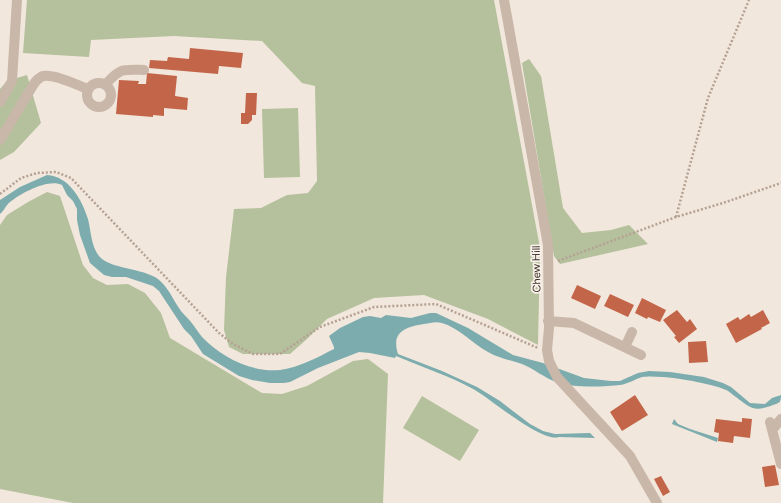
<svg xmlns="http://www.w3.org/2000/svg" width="781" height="503" viewBox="0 0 781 503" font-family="Figtree,sans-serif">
	<rect width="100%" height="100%" fill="#f1e7dc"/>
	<path fill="#b5c09d" d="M27,0H494L540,248L538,345L488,319L424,295L374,298L327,319L307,339L290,354H243L229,347L224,330L226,277L234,209L261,208L287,195L308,193L317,181L315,86L302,83L262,41L174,36L91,40L89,57L23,53Z
		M529,59L541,76L563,208L582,233L611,230L629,225L648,244L560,264L554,256L522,63Z
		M27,75L41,123L14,152L0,160V89L7,81Z
		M298,108L300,177L264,178L262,109Z
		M47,192L60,196L83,265L93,278L107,285L128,284L145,293L161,313L170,338L262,393L282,394L307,386L353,361L368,359L388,374L383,503H73L0,489V225L7,215L28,202Z
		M422,396L479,430L460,461L403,428Z"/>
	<path fill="#7cacae" d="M47,175C69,176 82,200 88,219C91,231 91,246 99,256C109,269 143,268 158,279C169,288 173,300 181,311C184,315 188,318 191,322C195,327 198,332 202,337C221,357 252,373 280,370C298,368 318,357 334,349V347L329,336L340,328L363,317L370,316L381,318L386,315L411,318L430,313H436L468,328L513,355L543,363L584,378L611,381H620L638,373L649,371L670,372L704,377L723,383L731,387L750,403L765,404L772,398L781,395C781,402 780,403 773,405C755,412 751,409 736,397C733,395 729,391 726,390C717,386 706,384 697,382C685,379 654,375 642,377C635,379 628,384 620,385C604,387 571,388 556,382C545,378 534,369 522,364C510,360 498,358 488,352C472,343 459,328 442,323C436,321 430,323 424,324C405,327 391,332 398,354L442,371L477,387L500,401L530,424L543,431L555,434L590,433L595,438L559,437C542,443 492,400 475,390C450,376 422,367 396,356L395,358L370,353L359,352L318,368L290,382L284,383H270L252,380L239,376L203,354L191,336L184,329L159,291L153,286L126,277H112L104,275L90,263L80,235L77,220V209L73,201L67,195L62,185C49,178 21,193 10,202C6,205 4,211 0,214V200L20,187Z
		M674,419L678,424L690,429L718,438L717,442L672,424Z"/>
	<path fill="#c36549" d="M190,48L243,53L241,68L219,66L218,74L149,68L150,60L167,61L168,57L189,59Z
		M147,73L177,76L175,96L188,98L187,110L164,108V116L153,115V117L116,114L119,80L139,81L138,84H146Z
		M246,93H257L256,115H252V120L248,124H241V113H245Z
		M577,285L601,296L595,309L571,298Z
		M610,294L634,305L628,317L604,306Z
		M642,298L666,310L660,322L648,317L647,319L635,313Z
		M677,310L687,322L690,319L697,329L679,343L674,337L676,336L663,320Z
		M763,310L770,323L761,328L762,329L736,343L726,324L738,317L740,320L749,314L751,317Z
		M706,341L708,362L689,363L688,342Z
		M635,395L648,415L622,431L610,412Z
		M742,418L752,419L750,438L734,436L733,443L718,441L719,433L714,432L716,419L742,422Z
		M775,465L779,485L765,487L762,467Z
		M661,476L670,492L663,496L654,479Z"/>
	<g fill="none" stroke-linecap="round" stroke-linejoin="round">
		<path stroke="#b5a193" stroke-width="2.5" stroke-dasharray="2 2" stroke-linecap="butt" d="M0,194L21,178L37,173L56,172L71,178L219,333L233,344L253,354H280L320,327L374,307L436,304L538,348
			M676,217L708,98L749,0
			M558,261L676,217L723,203L781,183"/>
		<path stroke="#c9b7a9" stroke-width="10" d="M504,0L548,245L549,328L547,350L549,361L557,377L630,456L657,503
			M87 95a12 12 0 1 1 24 0a12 12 0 1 1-24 0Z
			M106,84C120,68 123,69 144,70
			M0,102L12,81L17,0
			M0,140L32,87C34,83 38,78 43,76C55,74 77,85 88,89
			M548,321L574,323L641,355
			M625,347L632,332
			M770,422L781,464
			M772,430L781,419"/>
	</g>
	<g text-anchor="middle" stroke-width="3.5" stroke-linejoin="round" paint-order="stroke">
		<g font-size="11" fill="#372d28" stroke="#f9f1e9">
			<text transform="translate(536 269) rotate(-91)" y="4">Chew Hill</text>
		</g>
	</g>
</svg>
